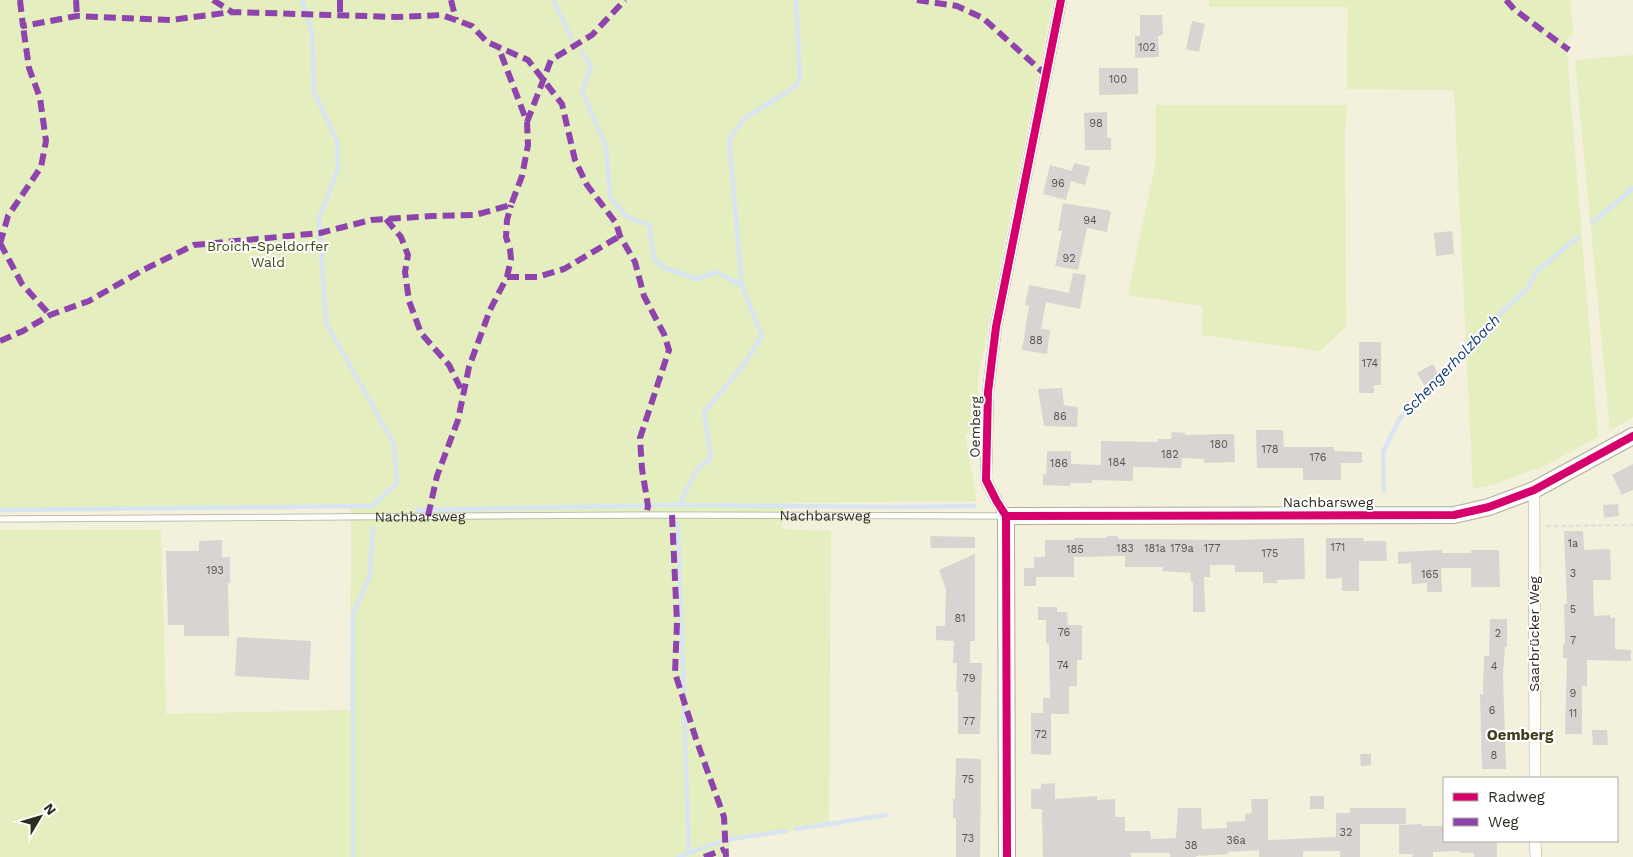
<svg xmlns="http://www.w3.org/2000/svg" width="1633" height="857" viewBox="0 0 1633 857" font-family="'Work Sans',sans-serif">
	<rect width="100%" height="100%" fill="#f3f0db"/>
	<path fill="#e5eebf" d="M0,0H1053L978,379L979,433L965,434L977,501L783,503L782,529L831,531L829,825L729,841L730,857H0V530H161L166,714L350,710L351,527L350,507L0,510Z
		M1209,0H1570L1573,35L1566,40L1598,437L1544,466L1495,484L1473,489L1454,90L1347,89L1348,7H1209Z
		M1633,55V417L1610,430L1575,60Z
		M1156,105H1347L1345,133L1346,326L1320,351L1202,335L1203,306L1128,295L1156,160Z"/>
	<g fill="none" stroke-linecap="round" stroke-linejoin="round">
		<path stroke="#d8e5f1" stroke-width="4.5" d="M553,0L572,39
			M582,52L591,66L582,91L606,146L610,197L627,217L649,225L654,259L665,268L697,279L717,272L742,286
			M1592,223L1633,188
			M1384,491L1383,452L1400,418L1435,386L1466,345L1527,289L1536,272L1578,237
			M679,505L697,469L711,458L704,412L742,367L762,336L742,286L729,139L745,118L795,87L800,79L796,0
			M0,510L372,506L397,483L394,444L326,323L319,218L338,169L337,141L314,92L312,32L302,0
			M417,510L679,505L899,507L974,506
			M678,523L689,853
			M796,829L886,815
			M353,857V614L370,576L373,528
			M678,857L725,840L786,831"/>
	</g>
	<path fill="#d8d4d2" d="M1140,15H1162L1163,35L1158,36L1159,57L1135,58V36H1140Z
		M1192,21L1205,24L1199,52L1186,49Z
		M1099,68H1138V94L1099,95Z
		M1107,112V138H1111V150H1085L1084,113Z
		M1074,163L1090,167L1085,185L1071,181L1066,200L1043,194L1050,165L1072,171Z
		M1063,203L1111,211L1107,232L1087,228L1078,270L1055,266L1062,231H1058Z
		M1452,231L1454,254L1436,256L1434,233Z
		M1073,273L1086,275L1080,309L1046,302L1041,329L1050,330L1047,354L1022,350L1029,306L1025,305L1029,285L1069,293Z
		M1359,342H1381V385H1374V393H1359Z
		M1433,364L1439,377L1424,385L1417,373Z
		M1062,388L1064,405L1078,407L1077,427L1044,426L1038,389Z
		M1256,430H1283L1284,447H1334V451L1362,452V463H1341V480H1303V468H1257Z
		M1172,432L1185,433V435L1234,434L1235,462L1204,463V459L1182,458L1181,468L1133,467V481L1092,480V483H1070V486L1043,485V474H1046L1047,451H1071V464L1101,465V441L1158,442V439H1171Z
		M1633,464V490L1622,495L1612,475Z
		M1618,504L1619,516L1604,518L1603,505Z
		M1564,531H1583L1584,550L1610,549L1611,580H1593L1594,616L1610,615V618H1615V649L1631,650V661L1587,660V686H1582V734H1565L1567,658H1563V644L1565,643L1564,604H1567Z
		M930,536L975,537V548H931Z
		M1107,536H1118V539L1235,540L1304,538L1305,579L1277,580V583H1263V572H1235V565H1210V577H1204L1205,612H1193V582H1191L1190,573L1162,571L1163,567H1125V556L1074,557V577H1036V586H1024V568H1034V557H1045V540H1074V538H1107Z
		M1326,538H1364L1363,541H1386L1387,561H1359V591H1342V578L1326,579Z
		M222,540V557H230V583H228L229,636H184V625H168L166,551H199V541Z
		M1442,550V553H1471V550H1499L1500,587H1471V568H1441L1442,592H1427V583L1412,584L1411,563L1398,564V552Z
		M975,554V641H970V663H982L980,734H958V692H956L957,663H953L954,641L936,640V626H945L946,589L939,570Z
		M1038,607H1057V612H1067L1068,625H1082V660H1077V686H1069V714H1051V755L1031,754V713H1043V698H1050L1049,644L1046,643V620H1038Z
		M1490,619H1507V647H1505L1503,676L1506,769H1482L1480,694H1483L1484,656H1489Z
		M237,637L311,641L309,680L235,676Z
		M1592,730H1607L1608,745H1593Z
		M1360,754H1371V765L1361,766Z
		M956,758L981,759L980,857H956V818H953V799H955Z
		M1055,783V799L1097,796V800L1115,799V817H1125V831H1150L1151,839L1176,838L1178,808H1201L1202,829L1227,828V822L1245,821V814L1252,813L1251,799H1268V840L1336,837V813H1350V808H1406V824H1360V857H1340V851H1303V857H1259V850L1228,852V854L1196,856V857H1170V853H1131V857H1043L1042,809H1031V789H1041V784Z
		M1310,796H1324V809H1310Z
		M1422,824V826H1444V841H1497V857H1474V853H1460V851L1433,852V857H1412L1413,854H1399V825Z"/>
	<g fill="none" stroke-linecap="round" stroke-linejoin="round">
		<g stroke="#b0ad9d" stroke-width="7">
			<g id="lane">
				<path id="s1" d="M0,519L646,515L1004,516"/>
			</g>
		</g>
		<g stroke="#b0ad9d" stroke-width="12">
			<path id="street" d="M1534,490L1535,778
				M1006,516L996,500L986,480L988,392L996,327L1061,0
				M1535,841L1536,857"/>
		</g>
		<g stroke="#b0ad9d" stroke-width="18">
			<path id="secondary" d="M1007,857L1006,516L1454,515L1489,507L1534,490L1633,436"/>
		</g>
		<path stroke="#e1e1da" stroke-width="2.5" stroke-dasharray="5 2.5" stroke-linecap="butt" d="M1546,526L1633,525"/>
		<use href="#lane" stroke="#fdfdfa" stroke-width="5.5"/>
		<use href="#street" stroke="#fdfdfa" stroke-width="11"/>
		<use href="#secondary" stroke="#fdfdfa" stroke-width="16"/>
		<path stroke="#8e44ad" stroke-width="6" stroke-dasharray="12 6" stroke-linecap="butt" d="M20,0L23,26L77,16L171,20L232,12L397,17L442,15L472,26L487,42L528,60L562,104L575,160L587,185L616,223L620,236L635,262L644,296L664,334L669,350L640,438L642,469L648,506L646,515
			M76,0L77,16
			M213,0L232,12
			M340,0V15
			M451,0L456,20
			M917,0L957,6L983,18L1047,76
			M1506,0L1515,10L1569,50
			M527,122L551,60L592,35L625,0
			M386,219L401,237L408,255L405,272L409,301L421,333L449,365L463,393
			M0,243L22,284L50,315
			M0,244L8,216L41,167L46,141L40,98L29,68L23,26
			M507,277H537L564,269L620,236
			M0,341L23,331L50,315L89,301L143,270L194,245L320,233L371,220L432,216L475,215L511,205L522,176L528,145L527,122L498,46
			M672,515L677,622L675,673L696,739L724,817L726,857
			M428,516L437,476L458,420L469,367L490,310L507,277L511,259L510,249L506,237L507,220L511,205
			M704,857L725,849"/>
		<g stroke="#fff" stroke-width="11">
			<path id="cycleway" d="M1006,516L1454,515L1489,507L1534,490L1633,436
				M1007,857L1006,516L996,500L986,480L988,392L996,327L1061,0"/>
		</g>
		<use href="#cycleway" stroke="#d6006c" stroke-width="8"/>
	</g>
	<g text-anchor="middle" stroke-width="4" stroke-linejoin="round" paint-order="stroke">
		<g font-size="11" fill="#58554a">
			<text x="1147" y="51">102</text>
			<text x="1118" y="83">100</text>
			<text x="1096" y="127">98</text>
			<text x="1058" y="187">96</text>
			<text x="1090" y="224">94</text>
			<text x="1069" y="262">92</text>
			<text x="1036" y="344">88</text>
			<text x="1370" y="367">174</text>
			<text x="1060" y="420">86</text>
			<text x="1219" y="448">180</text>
			<text x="1270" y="453">178</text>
			<text x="1170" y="458">182</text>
			<text x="1318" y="461">176</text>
			<text x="1117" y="466">184</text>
			<text x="1059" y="467">186</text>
			<text x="1573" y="547">1a</text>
			<text x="1338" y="551">171</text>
			<text x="1125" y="552">183</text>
			<text x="1155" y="552">181a</text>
			<text x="1182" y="552">179a</text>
			<text x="1212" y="552">177</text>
			<text x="1075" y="553">185</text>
			<text x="1270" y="557">175</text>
			<text x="215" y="574">193</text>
			<text x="1573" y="577">3</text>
			<text x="1430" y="578">165</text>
			<text x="1573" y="613">5</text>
			<text x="960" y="622">81</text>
			<text x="1064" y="636">76</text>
			<text x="1498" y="637">2</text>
			<text x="1573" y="644">7</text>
			<text x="1063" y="669">74</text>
			<text x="1494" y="670">4</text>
			<text x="969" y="682">79</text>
			<text x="1573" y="697">9</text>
			<text x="1492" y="714">6</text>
			<text x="1573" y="717">11</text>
			<text x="969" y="725">77</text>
			<text x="1041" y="738">72</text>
			<text x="1494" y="759">8</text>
			<text x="968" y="783">75</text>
			<text x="1346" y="836">32</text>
			<text x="968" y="842">73</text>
			<text x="1236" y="844">36a</text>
			<text x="1191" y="849">38</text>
		</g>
		<g font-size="14" fill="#3c490f" stroke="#fff">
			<text x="268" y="251">Broich-Speldorfer<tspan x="268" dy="16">Wald</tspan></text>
		</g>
		<g font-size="14" fill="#2d2b1c" stroke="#fff">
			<text transform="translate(975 427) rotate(-89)" y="5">Oemberg</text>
			<text x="1328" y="507">Nachbarsweg</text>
			<text dy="5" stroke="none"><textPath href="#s1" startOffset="825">Nachbarsweg</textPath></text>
			<text dy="5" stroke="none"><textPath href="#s1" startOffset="420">Nachbarsweg</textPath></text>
			<text transform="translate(1534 634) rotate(-90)" y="5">Saarbrücker Weg</text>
		</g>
		<g font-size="15" font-style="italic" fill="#113b75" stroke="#fff">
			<text transform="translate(1451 365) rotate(-46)" y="5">Schengerholzbach</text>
		</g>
		<g font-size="15" font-weight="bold" fill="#423d1d" stroke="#fff">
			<text x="1520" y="740">Oemberg</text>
		</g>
	</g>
	<rect x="1443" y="777" width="175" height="65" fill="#ffffff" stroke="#abaaa4"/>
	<rect x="1453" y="793" width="25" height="8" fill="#d6006c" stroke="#abaaa4"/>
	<text x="1488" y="802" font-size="15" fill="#2d2b1c">Radweg</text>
	<rect x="1453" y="818" width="25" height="8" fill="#8e44ad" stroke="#abaaa4"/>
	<text x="1488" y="827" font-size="15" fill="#2d2b1c">Weg</text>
	<g transform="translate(40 817) rotate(52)" stroke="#ffffff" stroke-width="4" paint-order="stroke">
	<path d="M0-4L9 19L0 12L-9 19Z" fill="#2d2b1c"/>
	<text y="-8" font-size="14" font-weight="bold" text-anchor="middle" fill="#2d2b1c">N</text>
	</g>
</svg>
